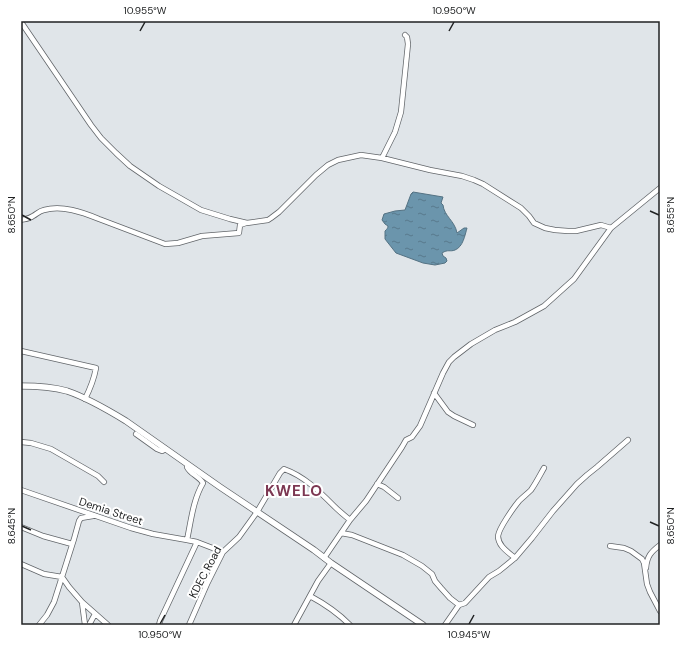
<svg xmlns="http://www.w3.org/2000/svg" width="681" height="646" viewBox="0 0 681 646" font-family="'DM Sans',sans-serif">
	<defs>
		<pattern id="water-ripples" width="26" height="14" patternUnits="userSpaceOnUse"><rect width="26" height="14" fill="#6b95ac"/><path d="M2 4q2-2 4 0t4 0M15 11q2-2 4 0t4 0" fill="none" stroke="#58798c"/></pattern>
	</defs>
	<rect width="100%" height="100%" fill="#e0e5e9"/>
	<path fill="url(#water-ripples)" stroke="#547283" d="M413,192L443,197L441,203L443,205C444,216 455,221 457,233L464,228H467C465,235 463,247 455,250C450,252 448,249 442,253L443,256L446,258L447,261L445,263L435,265L423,263L396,253L385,239V231C387,229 388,228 388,226L385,224L382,220L384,214L395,211L405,210L411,194Z"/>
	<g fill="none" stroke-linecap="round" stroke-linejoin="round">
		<g stroke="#62666a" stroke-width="6">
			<path id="minor" d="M21,22L91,125L101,138L116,153L130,166L159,186L201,210L230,219L247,223L268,220L271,218L279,212L316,175L328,165L338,160L361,155L382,158L430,170L462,176L474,180L483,184L521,208L529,216L534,223L545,228L555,230L568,231H576L601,225L611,228
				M382,158L395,132L401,112L408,44L407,37L405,35
				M21,220C25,219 29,219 33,216C37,214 39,211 44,210C62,205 82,212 99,219L165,244L178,243L202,236L239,233L240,225L246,223
				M21,351L96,368C94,379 90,389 85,399
				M434,393L448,412L454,416L473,425
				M136,434L157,449L162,451L166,449
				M21,442L31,443L51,449L98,476L104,482
				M377,484L384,487L398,498
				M21,490L131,528L153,534L187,540L197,542L223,552
				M21,527L43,536L72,544
				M341,533L352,535L403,555L422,566L432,574L435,581L441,588L450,598L459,605
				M187,540C191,521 193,500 203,483C199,476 190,474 187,467L188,465
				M610,546L624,548L631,551L642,559L644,563L647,584L650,592L660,611
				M324,558L350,520L366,501L402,447L406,440L412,437L420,426L443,373L449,362L454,357L471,344L495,330L515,322L544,306L574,279L611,228L660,188
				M515,558C508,552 498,546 498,536C499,528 514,507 519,501C523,497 527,494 531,490C536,483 540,475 544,468
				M21,564L44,574L62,577L69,587L82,602L108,625
				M646,568C647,556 651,552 660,545
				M310,596C325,604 338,613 350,625
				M82,602L85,625
				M39,625L47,615L54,602L74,539L79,521L81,518L93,516
				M89,625L95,614
				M159,625L160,621L197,542
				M189,625L207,584L223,552L239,537L257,512L280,473L284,469C304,476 319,491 334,506C339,511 345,516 350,520
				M294,625L318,581L331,563
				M445,625L459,605L465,603L489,577L499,571L515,558L532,538L553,511L577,484L587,475L597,467L628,440"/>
		</g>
		<g stroke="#62666a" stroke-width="7">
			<path id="major" d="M21,386C36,386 53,387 67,391C88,398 108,410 126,421L220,487L314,550L331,563L423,625"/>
		</g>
		<use href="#minor" stroke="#fff" stroke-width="4.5"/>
		<use href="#major" stroke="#fff" stroke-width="5.5"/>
	</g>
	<path fill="none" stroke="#202223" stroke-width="1.5" d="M140,31L145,22M449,31L454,22M650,211L659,215M22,215L31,220M650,522L659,526M22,526L31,530M160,624L165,615M469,624L474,615"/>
	<g text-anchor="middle" stroke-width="4" stroke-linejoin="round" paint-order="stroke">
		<g font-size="11" fill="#202223" stroke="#fff">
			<text transform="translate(111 511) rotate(18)" y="4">Demia Street</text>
			<text transform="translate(205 572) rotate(-62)" y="4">KDEC Road</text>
		</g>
		<g font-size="15" font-weight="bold" letter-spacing="1" fill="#7c3752" stroke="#fff">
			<text x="294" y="496">KWELO</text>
		</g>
	</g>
	<rect width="681" height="646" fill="none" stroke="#ffffff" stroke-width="44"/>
	<rect x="22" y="22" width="637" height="602" fill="none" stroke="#202223" stroke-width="1.5"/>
	<g font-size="10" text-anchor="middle" fill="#202223">
		<text x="145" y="14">10.955°W</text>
		<text x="454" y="14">10.950°W</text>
		<text transform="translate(11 215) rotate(-90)" y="4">8.650°N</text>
		<text transform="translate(670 215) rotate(-90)" y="4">8.655°N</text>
		<text transform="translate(11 526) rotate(-90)" y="4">8.645°N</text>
		<text transform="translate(670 526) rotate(-90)" y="4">8.650°N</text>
		<text x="160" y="638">10.950°W</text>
		<text x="469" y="638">10.945°W</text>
	</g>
</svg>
